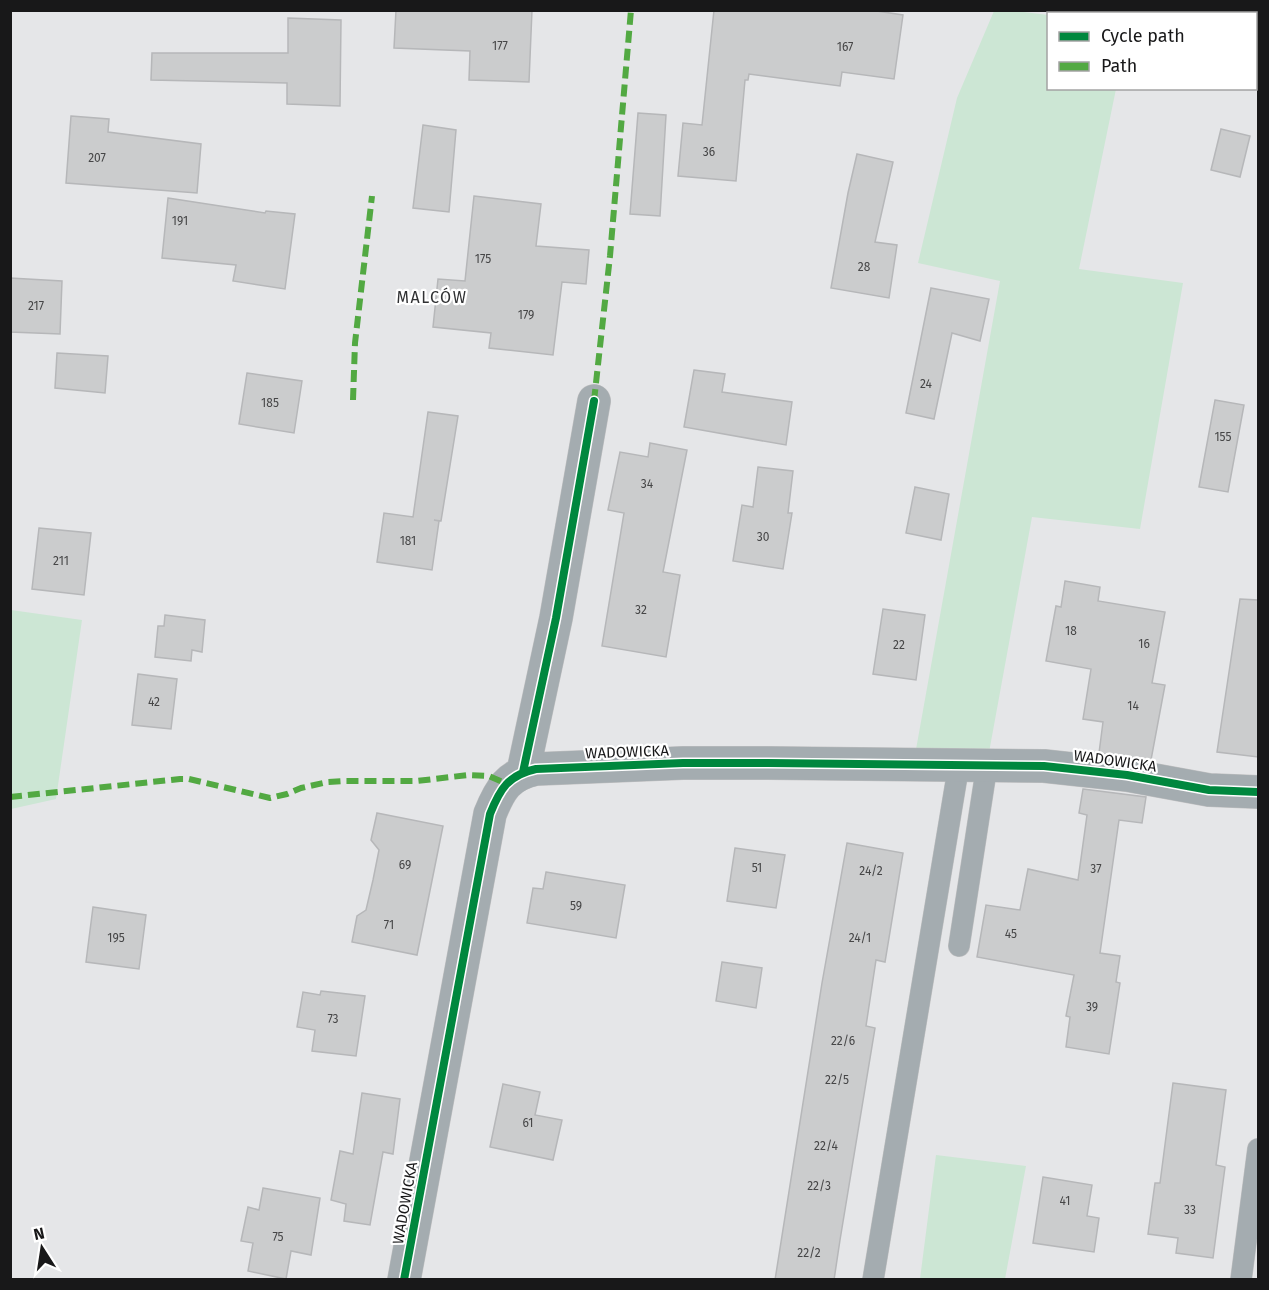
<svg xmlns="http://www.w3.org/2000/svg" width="1269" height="1290" viewBox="0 0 1269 1290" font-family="'Fira Sans',sans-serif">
	<rect width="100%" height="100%" fill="#e5e6e8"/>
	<path fill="#cce6d4" d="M994,11H1015L1048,15V88L1116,89L1079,269L1183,283L1140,529L1032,517L988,758L915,755L1000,281L918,263L957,98Z
		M11,610L82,620L56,799L11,809Z
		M936,1155L1026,1166L1005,1279H920Z"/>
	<path fill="#cbcccd" stroke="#b6b7b9" stroke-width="1.5" d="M396,10H532L529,82L469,80L470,51L394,48Z
		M714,10H870L903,15L894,79L842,72L840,86L749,74L748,80H745L736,181L678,176L683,123L702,125Z
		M288,18L341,20L340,106L287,104V83L151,80L152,53H288Z
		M638,113L666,115L660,216L630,214Z
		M71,116L109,119L108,132L201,144L197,193L66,183Z
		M423,125L456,130L449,212L413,208Z
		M1221,129L1250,136L1240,177L1211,170Z
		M857,154L893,162L875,242L897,245L889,298L831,288L848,193Z
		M474,196L541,204L536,246L589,250L586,284L562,282L553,355L489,348L491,333L433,327L438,279L465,281Z
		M168,198L265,213L266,211L295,214L285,289L233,281L236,265L162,258Z
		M10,278L62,281L60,334L10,332Z
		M931,288L989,299L980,341L952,333L934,419L906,413Z
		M57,353L108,356L105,393L55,388Z
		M694,370L725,374L722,392L792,402L786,445L684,427Z
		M247,373L302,381L294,433L239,424Z
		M1215,400L1244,405L1228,492L1199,487Z
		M428,412L458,416L441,521L434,520L439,521L432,570L377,562L384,513L413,517Z
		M650,443L687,450L663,572L680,575L666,657L602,646L624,513L608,510L620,452L648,457Z
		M758,467L793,471L788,513H792L783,569L733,561L742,505L753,507Z
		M915,487L949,494L941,540L906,533Z
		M39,528L91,533L84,595L32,589Z
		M1065,581L1100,587L1098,601L1165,612L1152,683L1165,685L1151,760L1099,753L1103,722L1083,719L1091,669L1046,661L1056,606L1061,607Z
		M1240,599L1258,600V757L1217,752Z
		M883,609L925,615L916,680L873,674Z
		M165,615L205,620L202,652L192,650L191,661L155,657L158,626H164Z
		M138,674L177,679L171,729L132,725Z
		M1083,789L1146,797L1142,823L1119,820L1100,953L1120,956L1116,982L1120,983L1109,1054L1066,1047L1070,1017L1066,1016L1074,975L977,957L986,905L1020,910L1028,869L1078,880L1087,815L1079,813Z
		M377,813L443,826L417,955L352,942L357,916L366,910L373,880L379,850L371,840Z
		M847,843L903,853L885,962L876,960L866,1026L875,1028L840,1240L834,1280H775L822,983Z
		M735,848L785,855L776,908L727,901Z
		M546,872L625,885L616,938L527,923L533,888L543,889Z
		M93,907L146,915L139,969L86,962Z
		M722,962L762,968L756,1008L716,1001Z
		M321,991L365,996L356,1056L312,1051L315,1030L297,1027L303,992L320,995Z
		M1173,1083L1226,1090L1216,1165L1225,1167L1213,1258L1176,1253L1178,1238L1148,1234L1155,1183H1160Z
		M503,1084L540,1092L535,1115L562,1120L553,1160L490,1147Z
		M362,1093L400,1099L393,1154L383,1152L370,1225L344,1221L346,1204L331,1200L340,1151L353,1154Z
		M1043,1177L1092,1185L1087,1216L1099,1218L1094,1252L1033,1243Z
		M263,1188L320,1198L311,1255L291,1251L286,1279L248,1271L253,1243L241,1241L248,1207L259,1210Z"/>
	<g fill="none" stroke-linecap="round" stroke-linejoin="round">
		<g stroke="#c1c1c2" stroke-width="22">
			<path id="lane" d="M959,946L987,765
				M873,1280L959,764
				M1241,1280L1258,1149"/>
		</g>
		<g stroke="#c1c1c2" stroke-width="34">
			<path id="street" d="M523,772L556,618L594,401
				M404,1280L490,814C500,789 508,775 536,769L683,763H768L1044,766L1127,775L1209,790L1258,792"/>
		</g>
		<use href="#lane" stroke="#a4acb0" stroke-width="21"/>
		<use href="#street" stroke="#a4acb0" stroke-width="33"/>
		<path stroke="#52a942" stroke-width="6" stroke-dasharray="12 6" stroke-linecap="butt" d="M353,400L355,343L372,196
			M594,401L610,256L631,10
			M10,797L180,779H189L270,798L287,794L301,788L328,782L343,781H417L468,775L489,776L507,784"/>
		<g stroke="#fff" stroke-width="11">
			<path id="cycleway" d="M523,772L556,618L594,401
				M404,1280L490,814C500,789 508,775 536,769L683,763H768L1044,766L1127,775L1209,790L1258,792"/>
		</g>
		<use href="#cycleway" stroke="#00873e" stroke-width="8"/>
	</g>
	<g text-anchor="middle" stroke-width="4.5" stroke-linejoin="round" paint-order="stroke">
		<g font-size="12" fill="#464647">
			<text x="500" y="50">177</text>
			<text x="845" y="51">167</text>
			<text x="709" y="156">36</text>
			<text x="97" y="162">207</text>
			<text x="180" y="225">191</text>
			<text x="483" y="263">175</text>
			<text x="864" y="271">28</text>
			<text x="36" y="310">217</text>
			<text x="526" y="319">179</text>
			<text x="926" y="388">24</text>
			<text x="270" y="407">185</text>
			<text x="1223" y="441">155</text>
			<text x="647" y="488">34</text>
			<text x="763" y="541">30</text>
			<text x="408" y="545">181</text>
			<text x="61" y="565">211</text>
			<text x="641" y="614">32</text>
			<text x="1071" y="635">18</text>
			<text x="1144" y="648">16</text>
			<text x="899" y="649">22</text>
			<text x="154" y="706">42</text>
			<text x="1133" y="710">14</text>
			<text x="405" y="869">69</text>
			<text x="757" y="872">51</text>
			<text x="1096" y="873">37</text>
			<text x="871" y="875">24/2</text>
			<text x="576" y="910">59</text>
			<text x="389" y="929">71</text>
			<text x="1011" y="938">45</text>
			<text x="116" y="942">195</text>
			<text x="860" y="942">24/1</text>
			<text x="1092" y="1011">39</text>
			<text x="333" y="1023">73</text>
			<text x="843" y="1045">22/6</text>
			<text x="837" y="1084">22/5</text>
			<text x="528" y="1127">61</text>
			<text x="826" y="1150">22/4</text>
			<text x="819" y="1190">22/3</text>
			<text x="1065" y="1205">41</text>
			<text x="1190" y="1214">33</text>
			<text x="278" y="1241">75</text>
			<text x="809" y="1257">22/2</text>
		</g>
		<g font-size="15" fill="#181819" stroke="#fff">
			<text transform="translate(627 752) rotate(-2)" y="5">WADOWICKA</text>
			<text transform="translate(1115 761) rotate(8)" y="5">WADOWICKA</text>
			<text transform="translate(405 1203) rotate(-80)" y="5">WADOWICKA</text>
		</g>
		<g font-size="16" letter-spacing="1.5" fill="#303133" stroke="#fff">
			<text x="432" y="303">MALCÓW</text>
		</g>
	</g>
	<rect width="1269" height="1290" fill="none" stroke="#181819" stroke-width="24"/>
	<rect x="1047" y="12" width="210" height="78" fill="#ffffff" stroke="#a3a3a3" stroke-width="1.5"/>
	<rect x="1059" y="32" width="30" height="9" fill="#00873e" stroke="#a3a3a3" stroke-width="1.5"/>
	<text x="1101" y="42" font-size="18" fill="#181819">Cycle path</text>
	<rect x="1059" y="62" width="30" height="9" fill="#52a942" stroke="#a3a3a3" stroke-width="1.5"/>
	<text x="1101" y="72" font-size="18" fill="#181819">Path</text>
	<g transform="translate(42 1248) rotate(348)" stroke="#ffffff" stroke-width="4.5" paint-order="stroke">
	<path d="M0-4.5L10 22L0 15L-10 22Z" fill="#181819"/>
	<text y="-9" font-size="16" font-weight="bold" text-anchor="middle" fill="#181819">N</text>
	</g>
</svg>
